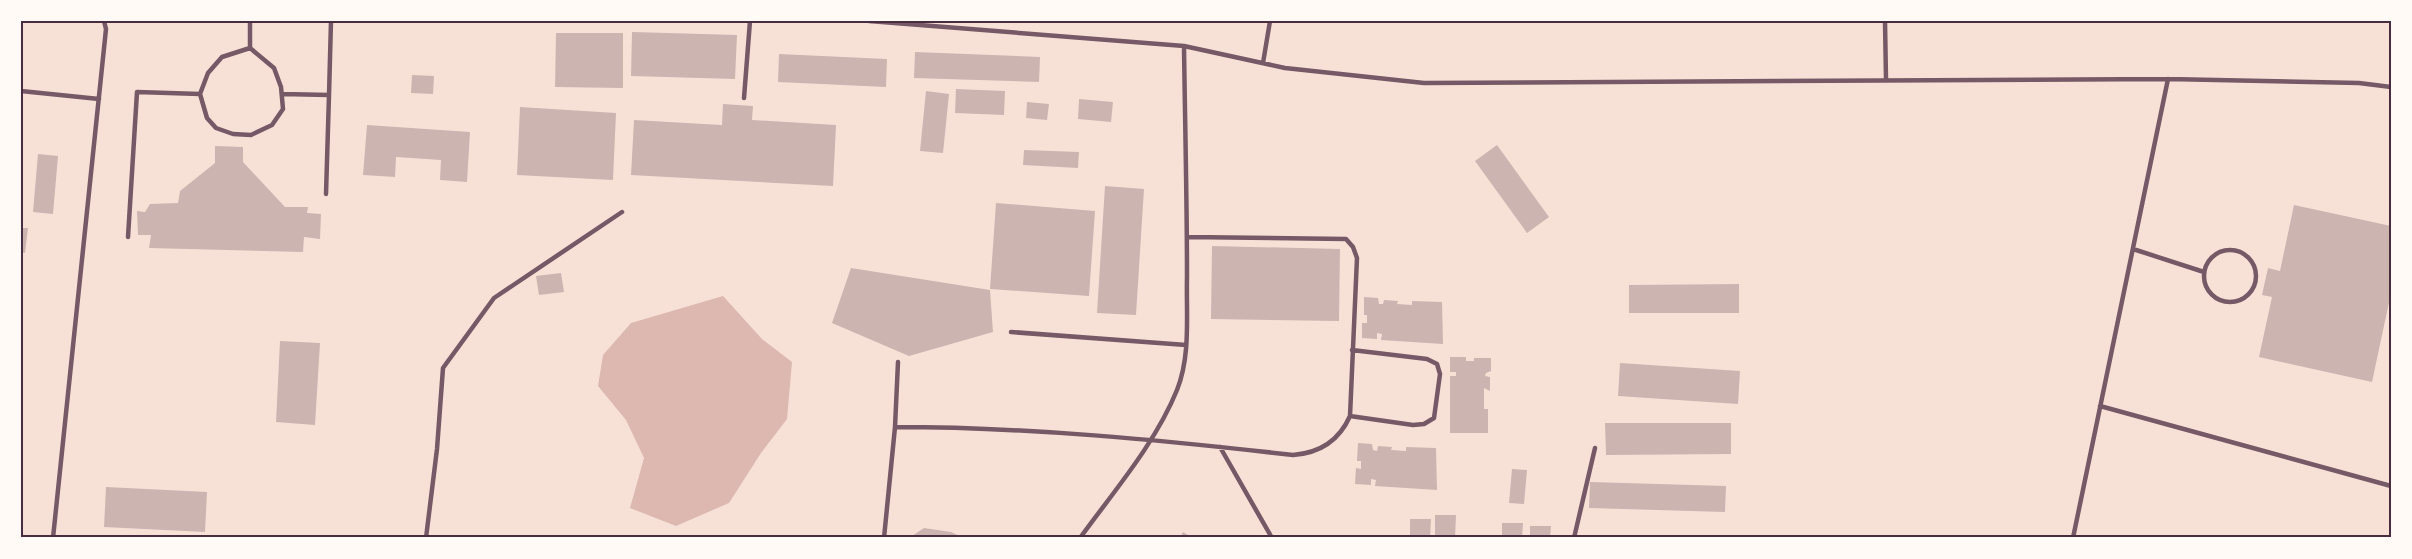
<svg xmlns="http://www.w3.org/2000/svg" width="2412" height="559" viewBox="0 0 2412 559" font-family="'Golos Text',sans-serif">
	<rect width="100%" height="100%" fill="#f7e1d7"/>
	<path fill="#dcb8b0" d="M723,296L762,339L792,362L787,419L761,453L729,503L676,526L630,508L644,458L626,420L598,386L603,355L631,323Z"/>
	<path fill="#ccb4b1" d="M632,32L737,35L735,79L631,76Z
		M556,33H623V88L555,87Z
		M915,52L1040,57L1039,82L914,78Z
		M779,54L887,59L886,87L778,82Z
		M412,75L434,76L433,94L411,93Z
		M956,89L1005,91L1004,115L955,113Z
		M926,91L949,94L943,153L920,151Z
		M1079,99L1113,102L1111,122L1078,119Z
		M1027,102L1049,104L1047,120L1026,118Z
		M723,104L753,106L752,120L836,125L833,186L631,175L634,120L722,125Z
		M520,107L616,113L613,180L517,175Z
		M367,125L470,132L467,182L440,180L441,160L396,157L395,177L363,175Z
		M1497,145L1549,217L1527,233L1475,161Z
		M215,146L243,147V162L285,207H308L307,213L321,214L320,239L304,237L303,252L149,248L151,235H138L137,211L145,212L150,204L178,203L180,191L215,163Z
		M1024,150L1079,152L1078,168L1023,165Z
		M38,154L58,156L53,214L33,212Z
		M1105,186L1144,189L1136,315L1097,313Z
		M996,203L1095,211L1089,296L990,289Z
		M2294,205L2391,226V293L2372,382L2259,357L2272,297L2262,295L2268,268L2280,271Z
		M21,228H28L25,253L21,252Z
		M1212,246L1340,249L1339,321L1211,319Z
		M851,268L990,290L993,332L909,356L832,323Z
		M561,273L564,292L539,295L536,276Z
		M1739,284V313H1629V285Z
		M1364,297L1378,298L1379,304H1383L1384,300L1398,301L1397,304L1412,305V301L1442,302L1443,344L1381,340L1382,334L1377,333V339L1362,338V323H1367V315H1364Z
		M280,341L320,343L315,425L276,422Z
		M1450,357H1466V361H1474V358H1491V371L1486,373L1485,376L1490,377V391L1484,388V409H1488V433H1450V376H1456V372H1450Z
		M1620,363L1740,371L1738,404L1618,396Z
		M1605,423H1731V454L1606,455Z
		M1358,443L1372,444L1373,450L1377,451L1378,446L1392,447L1391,450L1406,451V447L1436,448L1437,490L1375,486L1376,480L1371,479V485L1355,484L1356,468L1361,469V461H1357Z
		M1512,469L1527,470L1524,504L1509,503Z
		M1590,482L1726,486L1725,512L1589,508Z
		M106,487L207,492L205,532L104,527Z
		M1435,515H1456L1455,538H1435Z
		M1410,519H1431L1430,538H1410Z
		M1502,523H1523L1522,538H1502Z
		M1530,526H1551L1550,538H1530Z
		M924,528L951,532L964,538H909Z
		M1183,532L1193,538H1180Z"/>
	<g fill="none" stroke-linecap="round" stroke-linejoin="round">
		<path stroke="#755966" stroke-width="4.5" d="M869,21L1184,46L1285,68L1424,83L2168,79L2359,83L2391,87
			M1885,21L1886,80
			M250,48L274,68L281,87L283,109L272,125L251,135L233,134L216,128L207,118L200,94L208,73L222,57Z
			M250,48V21
			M1263,63L1270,21
			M21,91L99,99
			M282,94L329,95L331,21
			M744,98L750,21
			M326,194L329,95
			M128,237L137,92L200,94
			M2133,249L2204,272
			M2204 276a26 26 0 1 1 52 0a26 26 0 1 1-52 0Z
			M1011,332L1186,345
			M2100,406L2391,486
			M1350,416L1413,425L1424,424L1434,418L1440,374L1437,364L1427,359L1352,350
			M895,427L898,362
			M1220,447L1272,538
			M53,538L106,29L104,21
			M426,538L437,449L443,368L494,298L622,212
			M884,538L895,427C1028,427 1161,440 1293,455C1320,453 1339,441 1350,416L1357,258L1353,247L1346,239L1187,237
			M1080,538C1114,491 1155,444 1177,390C1191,355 1186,314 1187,277C1187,200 1185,123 1184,46
			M1574,538L1595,448
			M2073,538L2168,79"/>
	</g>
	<rect width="2412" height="559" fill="none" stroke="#fffaf5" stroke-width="45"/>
	<rect x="22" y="22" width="2368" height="514" fill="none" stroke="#4a2c40" stroke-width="2"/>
</svg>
